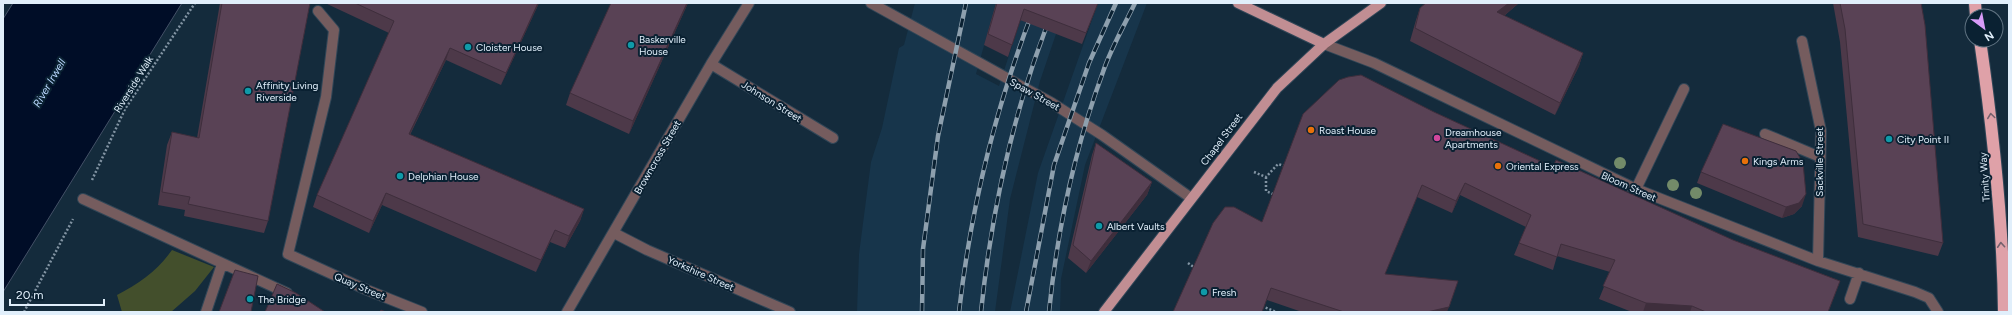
<svg xmlns="http://www.w3.org/2000/svg" width="2012" height="315" viewBox="0 0 2012 315" font-family="Figtree,sans-serif">
	<rect width="100%" height="100%" fill="#142b3c"/>
	<path fill="#17354b" d="M915,3H996L976,74L999,86L1026,3L1056,34L1040,81L1010,199L995,312H857L859,254L871,162L882,128L899,48L904,45Z
		M1098,3H1147L1085,165L1061,279L1060,312H1010L1038,173Z"/>
	<path fill="#434f2c" d="M172,250L214,267L195,291L171,312H122L117,295C140,283 157,271 172,250Z"/>
	<path fill="#000d27" stroke="#445167" d="M13,3H182L3,292V19Z"/>
	<g fill="none" stroke-linecap="round" stroke-linejoin="round">
		<g stroke="#314657" stroke-width="12">
			<path id="minor" d="M871,3L1052,103L1102,135L1191,198
				M318,11L334,30L326,97L288,254L367,290L422,312
				M1802,41L1821,131L1818,261
				M1324,44L1374,63L1636,189L1818,261L1915,292L1929,298L1938,312
				M711,64L833,138
				M1765,134L1820,157
				M1636,189L1684,89
				M83,199L287,293
				M614,233L647,250L790,312
				M1850,299L1859,273
				M206,312L222,264
				M567,312L711,64L749,3"/>
		</g>
		<g stroke="#314657" stroke-width="12">
			<path id="major" d="M1238,3L1324,44
				M1104,312L1277,88L1324,44L1381,3"/>
		</g>
		<g stroke="#314657" stroke-width="14">
			<path id="highway" d="M1975,3L1976,16
				M1980,40C1993,130 2003,221 2004,312"/>
		</g>
		<path stroke="#8294a3" stroke-width="2.5" stroke-dasharray="2 2" stroke-linecap="butt" d="M1254,172L1266,177L1278,164L1284,166
			M1266,177V191L1273,194
			M92,180L125,109L195,3
			M1188,263L1195,268
			M1262,306L1276,312
			M24,312L73,219"/>
		<use href="#minor" stroke="#755c5e" stroke-width="10"/>
		<use href="#major" stroke="#c18e93" stroke-width="10"/>
		<use href="#highway" stroke="#dfa1a8" stroke-width="12"/>
		<g stroke="#8ea0ae" stroke-width="4.5">
			<path id="rail" d="M922,312L923,249L938,136L966,3
				M959,312C971,206 997,102 1036,3
				M981,312C992,206 1015,102 1056,3
				M1026,312L1054,165L1089,63L1116,3
				M1049,312C1057,232 1075,148 1103,72C1111,48 1124,26 1135,3"/>
		</g>
		<use href="#rail" stroke="#0a2132" stroke-width="3" stroke-dasharray="9" stroke-linecap="butt"/>
	</g>
	<g fill="#738b69">
		<circle cx="1620" cy="163" r="6"/>
		<circle cx="1673" cy="185" r="6"/>
		<circle cx="1696" cy="193" r="6"/>
	</g>
	<path fill="#4d3949" d="M220,3H310L268,221L264,233L184,216L185,210L158,205L167,145L172,132L197,138Z
		M325,3H539L501,85L446,60L410,135L584,209L580,221L565,248L550,242L536,272L382,205L369,233L313,207L317,195L389,33Z
		M688,3L629,134L566,105L570,93Z
		M996,3H1098L1082,44L1020,20L1008,57L984,45Z
		M1426,3H1519L1504,16L1583,53L1579,66L1555,115L1410,41L1416,20L1420,8Z
		M1833,3H1921L1943,243L1938,256L1858,237L1840,42Z
		M1434,112L1553,167L1733,240L1840,281L1828,312H1632L1599,299L1610,272L1557,256L1553,270L1514,255L1519,243L1526,227L1460,195L1452,213L1417,197L1385,274L1447,312H1302L1267,300L1262,222Z
		M1096,143L1152,182L1147,195L1086,273L1068,258L1092,155Z
		M1701,172L1802,206L1794,214L1782,218L1697,183Z"/>
	<path fill="#3e2e3c" d="M538,3H539L501,85L506,73Z
		M687,3H688L629,134L633,121Z
		M1509,3H1519L1493,25L1497,12Z
		M450,48L446,60L404,146L409,134Z
		M1583,53L1579,66L1555,115L1560,103Z
		M1152,182L1147,195L1086,273L1091,261Z
		M1465,183L1460,195L1452,213L1456,201Z
		M386,193L382,205L369,233L373,221Z
		M1806,194L1802,206L1794,214L1782,218L1786,207Z
		M584,209L580,221L565,248L569,236Z
		M555,230L550,242L536,272L541,260Z
		M1646,303L1692,306L1690,312H1643Z
		M1449,307L1447,312H1427Z"/>
	<path fill="#594255" stroke="#3e2e3c" d="M222,3H310L268,221L188,204L190,197L162,192L172,132L199,138Z
		M355,3H538L506,73L450,48L409,134L584,209L569,236L555,230L541,260L386,193L373,221L317,195L394,21Z
		M611,3H687L633,121L570,93Z
		M997,3H1098L1086,33L1024,9L1012,45L988,34Z
		M1426,3H1509L1497,12L1583,53L1560,103L1415,28L1420,8Z
		M1840,3H1921L1925,25L1943,243L1863,224L1845,29Z
		M1361,75L1434,112L1553,167L1556,160L1733,240L1840,281L1828,312H1706L1692,306L1646,303L1603,286L1615,260L1561,244L1557,257L1519,243L1531,215L1465,183L1456,201L1422,185L1385,274L1458,281L1449,307L1427,312H1344L1271,288L1262,312H1173L1213,223L1225,207H1234L1262,222L1303,114L1339,80L1348,77Z
		M1723,124L1796,151L1803,163L1806,194L1799,203L1786,207L1701,172Z
		M1096,143L1152,182L1091,261L1073,245Z
		M235,270L258,276L251,312H219Z
		M277,284L296,293L325,312H265Z
		M381,310L386,312H379Z"/>
	<defs><path id="oneway-chevron" d="M-2-3.5L2.5 0L-2 3.5" fill="none" stroke-width="1.6" stroke-linecap="round" stroke-linejoin="round"/></defs>
	<g stroke="#74616d">
		<use href="#oneway-chevron" transform="translate(1991 116) rotate(-98)"/>
		<use href="#oneway-chevron" transform="translate(2001 245) rotate(-94)"/>
	</g>
	<g fill="#0f9aa8" stroke="#0a2132" stroke-width="1.5">
		<circle cx="631" cy="45" r="4"/>
		<circle cx="468" cy="47" r="4"/>
		<circle cx="248" cy="91" r="4"/>
		<circle cx="1889" cy="139" r="4"/>
		<circle cx="400" cy="176" r="4"/>
		<circle cx="1099" cy="226" r="4"/>
		<circle cx="1204" cy="292" r="4"/>
		<circle cx="250" cy="299" r="4"/>
	</g>
	<g fill="#e8710a" stroke="#0a2132" stroke-width="1.5">
		<circle cx="1311" cy="130" r="4"/>
		<circle cx="1745" cy="161" r="4"/>
		<circle cx="1498" cy="166" r="4"/>
	</g>
	<circle fill="#d1479c" stroke="#0a2132" stroke-width="1.5" cx="1437" cy="138" r="4"/>
	<g text-anchor="middle" stroke-width="4" stroke-linejoin="round" paint-order="stroke">
		<g font-size="10" fill="#e1effb" stroke="#0a2132" text-anchor="start">
			<text x="639" y="43">Baskerville<tspan x="639" dy="12">House</tspan></text>
			<text x="476" y="51">Cloister House</text>
			<text x="256" y="89">Affinity Living<tspan x="256" dy="12">Riverside</tspan></text>
			<text x="1319" y="134">Roast House</text>
			<text x="1445" y="136">Dreamhouse<tspan x="1445" dy="12">Apartments</tspan></text>
			<text x="1897" y="143">City Point II</text>
			<text x="1753" y="165">Kings Arms</text>
			<text x="1506" y="170">Oriental Express</text>
			<text x="408" y="180">Delphian House</text>
			<text x="1107" y="230">Albert Vaults</text>
			<text x="1212" y="296">Fresh</text>
			<text x="258" y="303">The Bridge</text>
		</g>
		<g font-size="10" fill="#e1effb" stroke="#0a2132">
			<text transform="translate(133 84) rotate(-58)" y="4">Riverside Walk</text>
			<text transform="translate(1035 94) rotate(29)" y="4">Spaw Street</text>
			<text transform="translate(772 101) rotate(32)" y="4">Johnson Street</text>
			<text transform="translate(1221 139) rotate(-53)" y="4">Chapel Street</text>
			<text transform="translate(657 157) rotate(-60)" y="4">Browncross Street</text>
			<text transform="translate(1819 162) rotate(-90)" y="4">Sackville Street</text>
			<text transform="translate(1984 177) rotate(-94)" y="4">Trinity Way</text>
			<text transform="translate(1629 186) rotate(24)" y="4">Bloom Street</text>
			<text transform="translate(701 273) rotate(24)" y="4">Yorkshire Street</text>
			<text transform="translate(360 286) rotate(23)" y="4">Quay Street</text>
		</g>
		<g font-size="11" font-style="italic" fill="#b8d6fd" stroke="#0a2132">
			<text transform="translate(49 83) rotate(-60)" y="4">River Irwell</text>
		</g>
	</g>
	<rect width="2012" height="315" fill="none" stroke="#e1effb" stroke-width="8"/>
	<g transform="translate(1984 28) rotate(148)"><circle r="19" fill="#0a2132" stroke="#607382"/>
	<path d="M0-3L7 15L0 10L-7 15Z" fill="#d89bf8"/>
	<text y="-6" font-size="11" font-weight="bold" text-anchor="middle" fill="#e1effb">N</text>
	</g>
	<path d="M10 299v6h94v-6" fill="none" stroke="#e1effb" stroke-width="2"/>
	<text x="16" y="299" font-size="12" fill="#e1effb" stroke="#0a2132" stroke-width="3" paint-order="stroke">20 m</text>
</svg>
